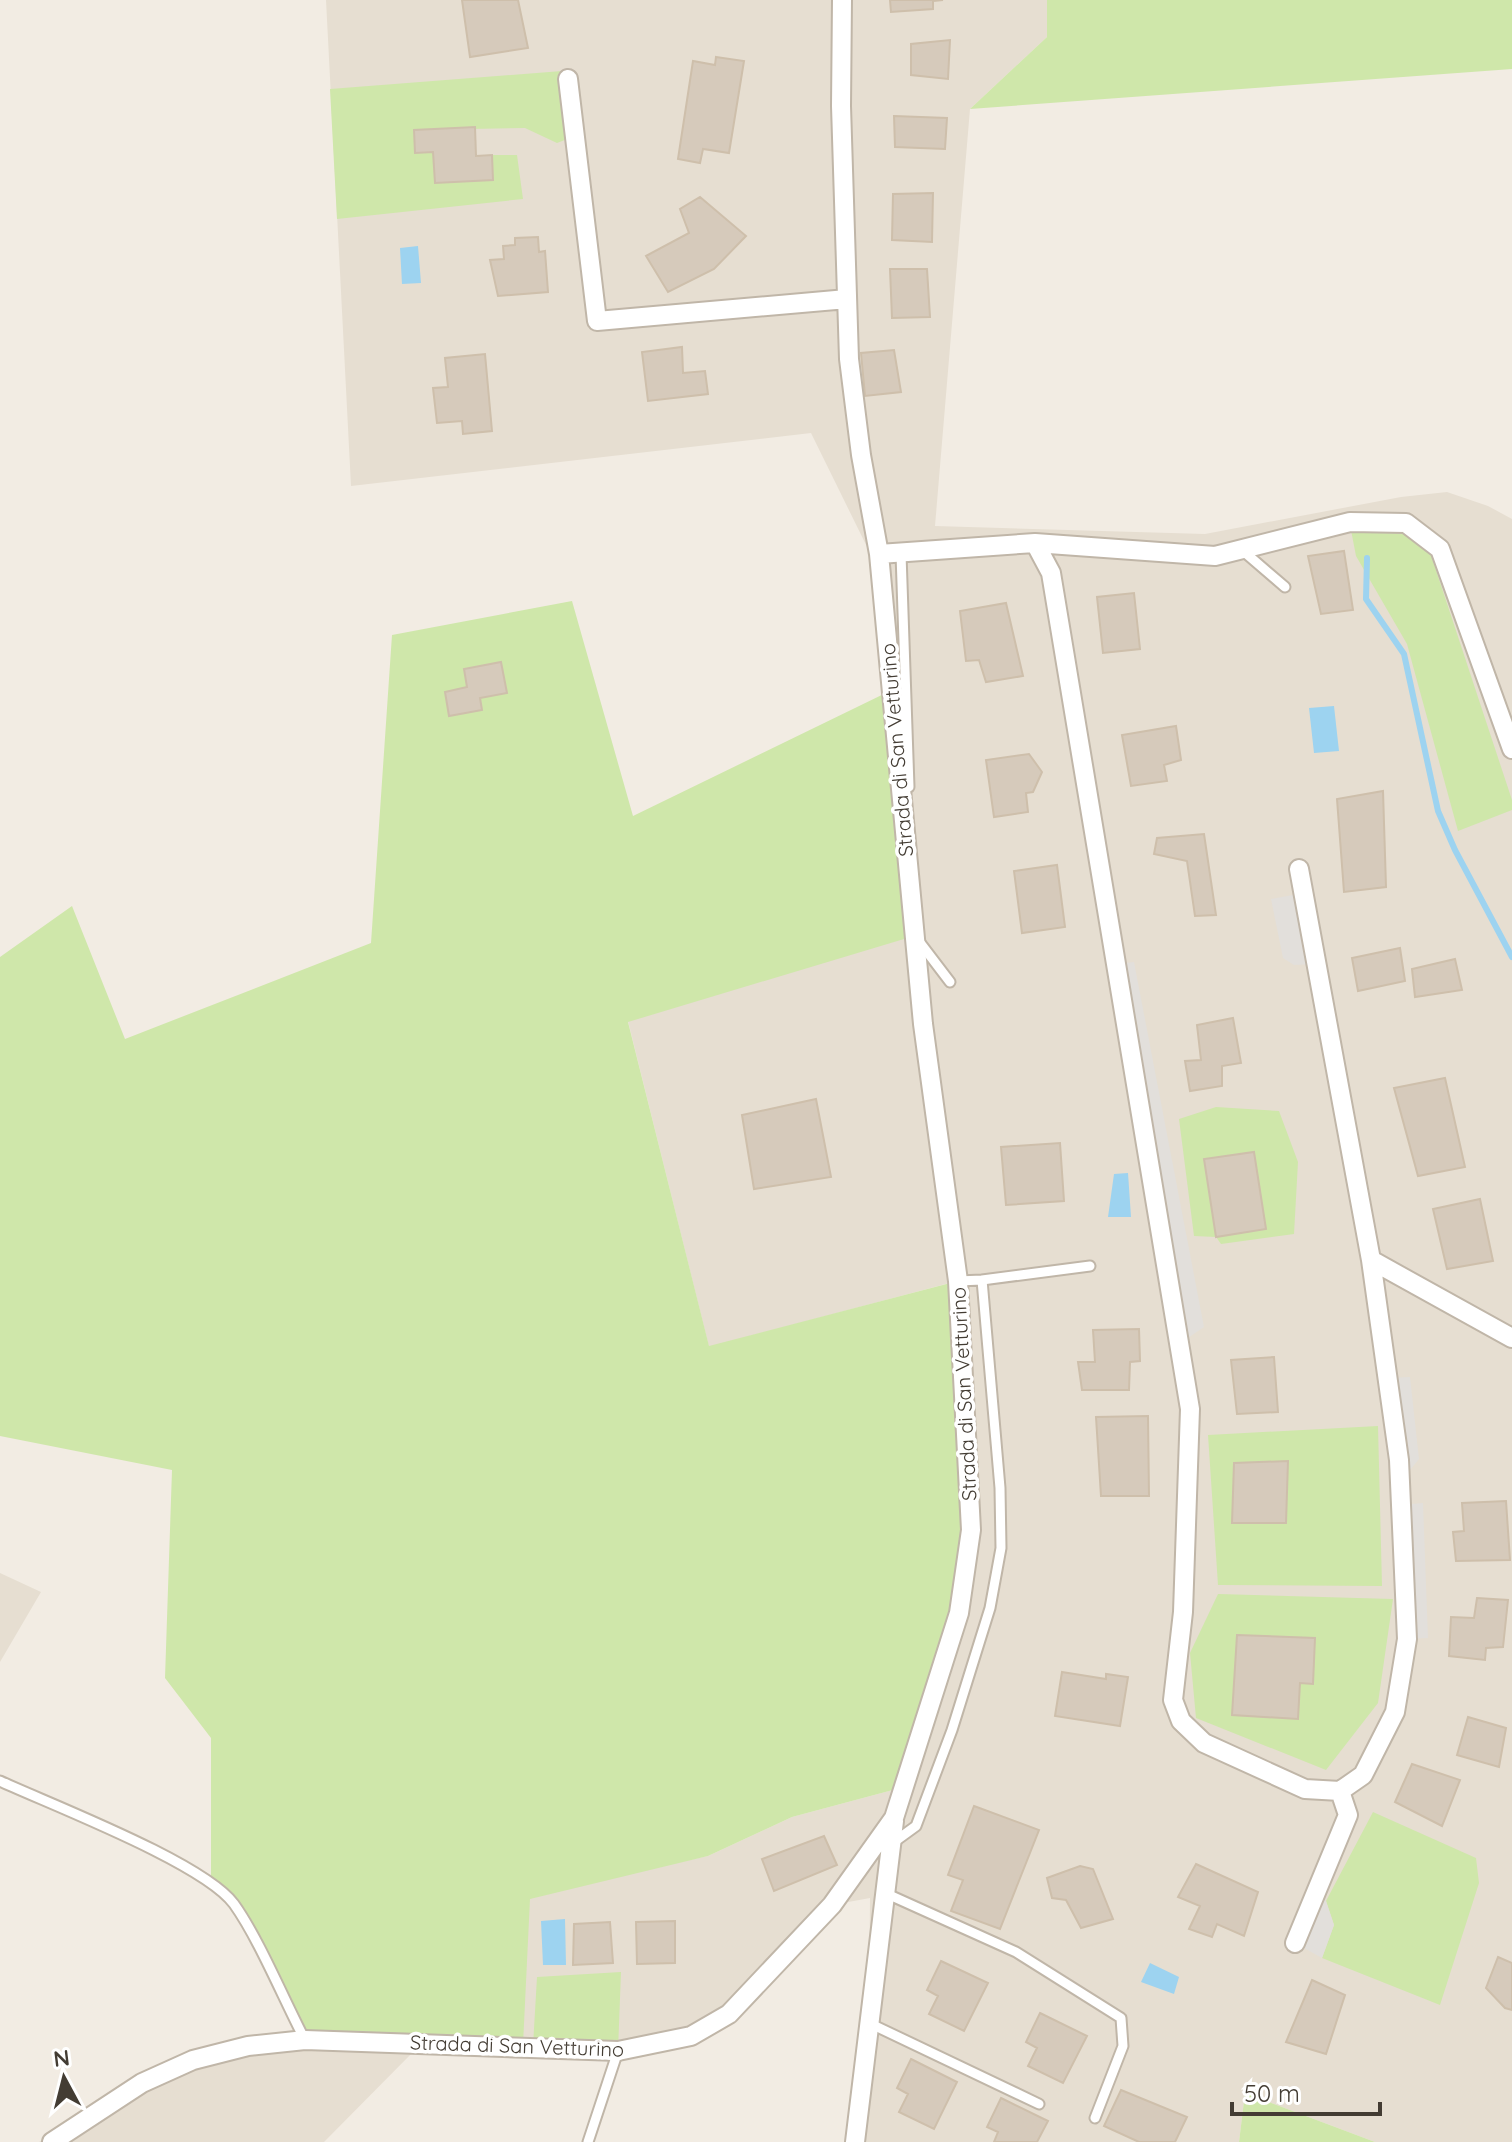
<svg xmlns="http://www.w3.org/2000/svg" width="1512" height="2142" viewBox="0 0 1512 2142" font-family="Quicksand,sans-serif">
	<rect width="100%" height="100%" fill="#f2ece3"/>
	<path fill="#e6ded1" d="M326,0H1047V37L970,109L935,526L1205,534L1401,497L1447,492L1488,506L1512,519V2142H1375L1245,2093L1239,2142H855L869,2023L870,1898L832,1905L729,2014L691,2036L618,2051L415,2050L324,2142H39L143,2076L305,2040L520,1896L708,1856L792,1817L904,1787L957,1281L709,1347L628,1021L892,690L872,557L811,433L351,486Z
		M0,1573L41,1592L0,1662Z"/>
	<path fill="#cfe7aa" d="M1047,0H1512V69L970,109L1047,37Z
		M562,71L570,138L557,143L525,128L414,130L433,152L435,183L493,180L492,155H517L523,199L337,219L330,89Z
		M1351,530L1411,534L1428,546L1512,800V810L1458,831L1407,644L1356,556Z
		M572,601L633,816L892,690L914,936L628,1022L709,1346L958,1281L968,1431L959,1613L904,1787L792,1817L708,1856L530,1899L523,2045L305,2040L233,1903L211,1882V1738L165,1678L172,1470L0,1436V957L72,906L125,1039L371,943L392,635Z
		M1216,1107L1279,1111L1298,1162L1294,1234L1221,1244L1216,1237L1194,1236L1179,1119Z
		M1378,1426L1382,1586L1218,1585L1208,1435Z
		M1218,1594L1393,1599L1378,1703L1326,1770L1196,1718L1190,1653Z
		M1373,1812L1476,1858L1479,1883L1440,2005L1322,1958L1334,1925L1326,1901Z
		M621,1972L618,2051L533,2046L537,1977Z
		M1245,2093L1375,2142H1239Z"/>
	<path fill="#e2dfdb" d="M1304,893L1317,964L1294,965L1283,958L1271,899Z
		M1134,962L1204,1327L1179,1344L1117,964Z
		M1410,1377L1419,1459L1410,1470L1398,1474L1388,1378Z
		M1423,1503L1428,1638L1407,1639L1399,1505Z
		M1315,1894L1326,1901L1334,1925L1322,1958L1295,1943Z"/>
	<path fill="#9dd3f0" d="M418,246L421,283L402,284L400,248Z
		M1334,706L1339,751L1314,753L1309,708Z
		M1128,1173L1131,1217H1108L1114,1174Z
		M565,1919L566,1965H543L541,1921Z
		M1150,1963L1179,1977L1174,1994L1141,1982Z"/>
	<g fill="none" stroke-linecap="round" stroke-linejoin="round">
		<path stroke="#9dd3f0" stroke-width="6" d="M1367,558L1366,599L1404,654L1438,811L1455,850L1512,957"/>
	</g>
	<path fill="#d6cabb" stroke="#cebfab" stroke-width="2" d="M462,0H518L528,48L470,57Z
		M890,0H943L933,1V9L891,12Z
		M950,40L948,79L911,75V44Z
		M716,57L744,61L729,153L703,149L700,163L678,159L693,61L715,65Z
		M894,116L947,118L945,149L895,147Z
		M475,127L476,156L492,155L493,180L435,183L433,152L415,153L414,130Z
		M933,193L932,242L892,240L893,194Z
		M700,197L746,236L714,269L668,292L646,256L689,233L680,209Z
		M538,237L539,252L545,251L548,292L498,296L490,260L504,259L503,246L515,245V238Z
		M890,269H927L930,317L892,318Z
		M682,347L683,373L705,371L708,394L648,401L642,352Z
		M894,350L901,392L865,396L861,353Z
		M485,354L492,431L463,434L462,421L437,423L433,388L448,387L445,358Z
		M1344,551L1353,610L1321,614L1308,556Z
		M1134,593L1140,649L1103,653L1097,597Z
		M1006,603L1023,676L986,682L979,660L966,661L960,611Z
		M501,662L507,693L480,698L482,710L449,716L445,692L467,687L464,669Z
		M1176,726L1181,760L1164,765L1167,781L1131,786L1122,735Z
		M1029,754L1042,772L1033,792L1026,793L1028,812L994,817L986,760Z
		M1383,791L1386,887L1344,892L1337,799Z
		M1204,834L1216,915L1195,916L1187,861L1154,854L1157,838Z
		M1057,865L1065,927L1022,933L1014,871Z
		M1400,948L1405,981L1358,991L1352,958Z
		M1455,959L1462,990L1415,997L1412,969Z
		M1233,1018L1241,1063L1222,1066V1086L1190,1091L1185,1061L1201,1060L1197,1025Z
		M1445,1078L1465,1167L1418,1176L1394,1088Z
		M816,1099L831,1177L754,1189L742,1115Z
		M1060,1143L1064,1201L1006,1205L1001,1147Z
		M1254,1152L1266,1229L1216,1237L1204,1159Z
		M1480,1199L1493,1261L1447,1269L1433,1209Z
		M1139,1329L1140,1361L1130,1362L1129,1390H1082L1078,1362H1095L1093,1330Z
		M1274,1357L1278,1412L1237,1414L1231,1360Z
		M1148,1416L1149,1496H1101L1096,1417Z
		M1288,1461L1286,1523H1232L1234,1463Z
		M1506,1501L1510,1560L1456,1561L1453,1532L1464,1531L1462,1503Z
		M1477,1598L1508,1600L1503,1647L1486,1648L1485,1660L1449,1656L1451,1617L1474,1618Z
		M1237,1635L1315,1638L1313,1684L1300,1683L1298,1719L1232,1715Z
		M1062,1672L1106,1679V1674L1128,1677L1120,1726L1055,1716Z
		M1468,1717L1506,1728L1499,1767L1457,1755Z
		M1412,1764L1460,1780L1442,1826L1395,1802Z
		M974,1806L1039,1830L1000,1929L951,1911L963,1880L948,1875Z
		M824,1836L837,1865L774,1891L762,1859Z
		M1196,1864L1258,1892L1244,1936L1217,1924L1212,1937L1189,1929L1200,1906L1178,1897Z
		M1080,1866L1093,1869L1113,1919L1081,1928L1066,1900L1052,1898L1047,1878Z
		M675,1921V1963L637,1964L636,1922Z
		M610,1922L613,1963L573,1965L574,1924Z
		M1498,1957L1512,1963V2010L1505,2008L1486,1988Z
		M941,1961L988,1983L964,2031L929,2014L938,1996L927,1990Z
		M1312,1980L1345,1995L1326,2054L1286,2042Z
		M1040,2013L1087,2036L1063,2083L1028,2066L1037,2048L1026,2042Z
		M911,2059L957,2082L934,2129L899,2112L908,2094L897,2088Z
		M1121,2090L1187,2117L1175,2142H1139L1104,2126Z
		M1001,2098L1048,2121L1037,2142H994L998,2132L987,2127Z"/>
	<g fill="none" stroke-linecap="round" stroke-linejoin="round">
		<g stroke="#c0b6a8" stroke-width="13">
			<path id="service" d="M1242,550L1285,587
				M901,554L909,787
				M918,940L950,982
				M982,1280L1090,1266
				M0,1781C52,1805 204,1863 234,1904C259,1939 284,2000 305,2040
				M894,1842L916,1826L952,1730L990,1608L1001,1548L1000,1488L982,1280L958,1281
				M885,1893L1016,1952L1121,2018L1123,2046L1095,2118
				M869,2023L1039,2104
				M588,2142L618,2051"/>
		</g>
		<g stroke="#c0b6a8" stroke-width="22">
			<path id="minor" d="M568,79L597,321L847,299
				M1035,543L1215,556L1350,522L1406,523L1440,549L1512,749
				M879,554L1035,543L1051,573L1190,1409L1183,1612L1173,1700L1181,1721L1204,1743L1305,1789L1340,1791L1363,1775L1395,1712L1407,1639L1399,1460L1371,1260L1299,869
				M1371,1260L1512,1338
				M1295,1943L1348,1815L1340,1791
				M52,2142L142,2083L193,2060L248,2046L305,2040L618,2051L691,2036L729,2014L832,1905L894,1818L959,1613L971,1530L958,1281L923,1024L879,554L861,455L849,359L841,106L842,0
				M855,2142L894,1821"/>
		</g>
		<use href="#service" stroke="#fff" stroke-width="9"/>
		<use href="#minor" stroke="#fff" stroke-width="18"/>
	</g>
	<g text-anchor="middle" stroke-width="7" stroke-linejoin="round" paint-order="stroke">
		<g font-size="20" fill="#433c33" stroke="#fff">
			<text transform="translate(897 750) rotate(-95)" y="7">Strada di San Vetturino</text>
			<text transform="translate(964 1394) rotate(-93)" y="7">Strada di San Vetturino</text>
			<text transform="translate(517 2046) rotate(2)" y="7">Strada di San Vetturino</text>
		</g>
	</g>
	<g transform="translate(64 2078) rotate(353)" stroke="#ffffff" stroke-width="6" paint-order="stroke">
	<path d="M0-6L14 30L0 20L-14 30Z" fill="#433c33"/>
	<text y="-12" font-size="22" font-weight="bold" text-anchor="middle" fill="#433c33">N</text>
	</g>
	<path d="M1232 2102v12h148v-12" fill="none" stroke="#433c33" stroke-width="4"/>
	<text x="1244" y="2102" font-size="24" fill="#433c33" stroke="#ffffff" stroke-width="6" paint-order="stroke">50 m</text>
</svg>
